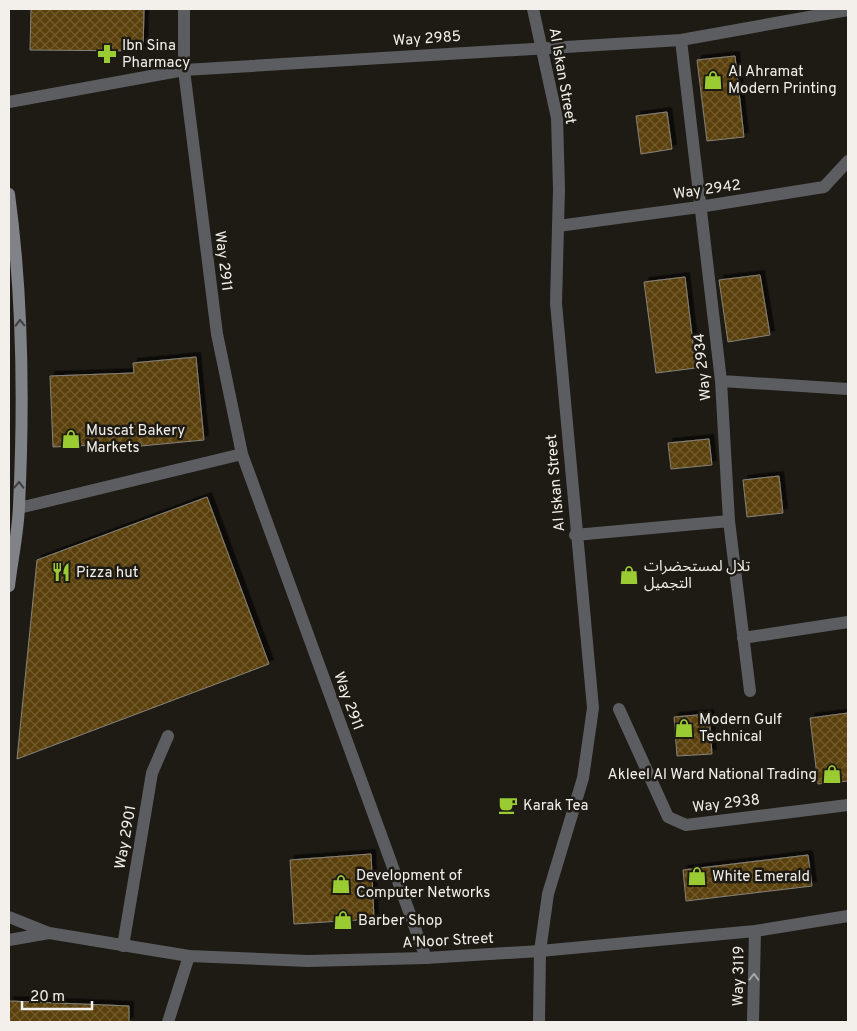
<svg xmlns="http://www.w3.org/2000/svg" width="857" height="1031" viewBox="0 0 857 1031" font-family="Overpass,'Noto Sans Arabic',sans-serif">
	<defs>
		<pattern id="building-cross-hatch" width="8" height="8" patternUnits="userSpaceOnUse" patternTransform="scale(1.25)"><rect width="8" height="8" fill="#5a400a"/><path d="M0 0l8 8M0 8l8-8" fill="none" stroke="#725c2e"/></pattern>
		<filter id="shadow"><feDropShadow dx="4.5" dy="-4.5" stdDeviation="0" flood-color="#0009"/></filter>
	</defs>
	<rect width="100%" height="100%" fill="#1e1b15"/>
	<path fill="url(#building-cross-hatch)" stroke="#87827b" filter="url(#shadow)" d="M31,9H144L143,51L30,50Z
		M735,56L744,137L707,141L697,60Z
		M667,112L672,149L641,154L636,116Z
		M760,275L770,335L728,342L719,280Z
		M685,277L696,368L656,373L644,282Z
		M196,357L204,440L141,446V443L53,447L50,376L134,373L133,363Z
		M709,439L712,465L671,469L668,443Z
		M779,476L783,513L747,517L743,480Z
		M207,497L269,664L17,759L37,560Z
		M848,713V781L818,784L810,718Z
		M709,714L712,754L677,756L674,717Z
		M371,854L374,919L294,924L290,860Z
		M808,855L812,886L686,901L683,870Z
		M9,1001L129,1006V1022H9Z"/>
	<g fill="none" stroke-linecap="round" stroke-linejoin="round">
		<path stroke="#5b5d60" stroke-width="12" d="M184,9V70L217,334L242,454L426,958
			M533,9L557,118L559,189L556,303L593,708L583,778L548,894L540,951L539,1022
			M681,40L721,381L729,521L750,691
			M558,226L699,207L824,187L848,161
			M721,381L848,389
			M19,508L242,454
			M575,535L729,521
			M743,638L848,622
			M619,709L668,817L686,825L848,805
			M123,946L152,773L168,736
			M168,1022L189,956"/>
		<path stroke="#5b5d60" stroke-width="12" d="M9,102L184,70L681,40L848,10
			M9,917L49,933L189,956L308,961L426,958L540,951L755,931L848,916
			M9,940L49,933
			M753,1022L755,931"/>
		<path stroke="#808388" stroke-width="12" d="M9,194C23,297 24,402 19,506C18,533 12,560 9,586"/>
	</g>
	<defs><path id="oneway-chevron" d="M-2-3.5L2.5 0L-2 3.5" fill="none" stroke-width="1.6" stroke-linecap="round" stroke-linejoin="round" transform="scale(1.25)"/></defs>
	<g stroke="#403f3d">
		<use href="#oneway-chevron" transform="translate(20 323) rotate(-92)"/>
		<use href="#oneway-chevron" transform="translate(19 485) rotate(-89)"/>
	</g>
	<use stroke="#a7a6a6" href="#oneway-chevron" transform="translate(754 977) rotate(-89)"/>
	<defs>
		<g id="pharmacy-bare" transform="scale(1.5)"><path d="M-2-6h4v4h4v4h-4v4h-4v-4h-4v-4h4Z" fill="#9bcb33" stroke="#1e1b15" stroke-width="2.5" paint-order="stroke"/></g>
		<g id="shop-bare" transform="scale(1.5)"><path d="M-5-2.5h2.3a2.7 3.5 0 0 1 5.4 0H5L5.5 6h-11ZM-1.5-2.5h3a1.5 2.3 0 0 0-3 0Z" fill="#9bcb33" stroke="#1e1b15" stroke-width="2.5" paint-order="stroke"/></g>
		<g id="restaurant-bare" transform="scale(1.5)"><path d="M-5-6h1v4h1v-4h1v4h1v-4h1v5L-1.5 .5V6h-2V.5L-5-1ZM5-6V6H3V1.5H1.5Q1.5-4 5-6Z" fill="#9bcb33" stroke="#1e1b15" stroke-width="2.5" paint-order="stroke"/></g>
		<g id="cafe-bare" transform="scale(1.5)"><path d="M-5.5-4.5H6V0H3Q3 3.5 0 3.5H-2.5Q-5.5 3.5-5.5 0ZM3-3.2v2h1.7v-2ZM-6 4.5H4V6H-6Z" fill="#9bcb33" stroke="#1e1b15" stroke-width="2.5" paint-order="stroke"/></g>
	</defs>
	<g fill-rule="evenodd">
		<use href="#pharmacy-bare" x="107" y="54"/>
		<use href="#shop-bare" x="713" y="80"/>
		<use href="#shop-bare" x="71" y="439"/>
		<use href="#restaurant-bare" x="61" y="572"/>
		<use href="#shop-bare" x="629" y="575"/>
		<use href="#shop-bare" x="684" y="728"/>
		<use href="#shop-bare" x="832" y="774"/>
		<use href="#cafe-bare" x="508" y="805"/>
		<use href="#shop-bare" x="697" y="876"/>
		<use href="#shop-bare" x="341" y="884"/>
		<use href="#shop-bare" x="343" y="920"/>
	</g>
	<g text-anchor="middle" stroke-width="5" stroke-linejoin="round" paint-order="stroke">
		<g font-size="15" fill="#f3f0ec" stroke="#1e1b15">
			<text transform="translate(427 38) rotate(-4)" y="5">Way 2985</text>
			<text transform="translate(563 76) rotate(80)" y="5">Al Iskan Street</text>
			<text transform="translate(707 189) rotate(-8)" y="5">Way 2942</text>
			<text transform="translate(224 261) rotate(83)" y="5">Way 2911</text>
			<text transform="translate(702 367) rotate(-96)" y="5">Way 2934</text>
			<text transform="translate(555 483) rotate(-95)" y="5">Al Iskan Street</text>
			<text transform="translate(349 701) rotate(70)" y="5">Way 2911</text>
			<text transform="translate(726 803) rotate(-7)" y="5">Way 2938</text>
			<text transform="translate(125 837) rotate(-80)" y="5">Way 2901</text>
			<text transform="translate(448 940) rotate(-3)" y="5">A'Noor Street</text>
			<text transform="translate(738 976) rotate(-89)" y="5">Way 3119</text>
		</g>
		<g font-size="15" fill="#f3f0ec" stroke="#1e1b15" text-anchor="start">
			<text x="122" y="50">Ibn Sina<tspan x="122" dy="17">Pharmacy</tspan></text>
			<text x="728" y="76">Al Ahramat<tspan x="728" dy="17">Modern Printing</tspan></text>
			<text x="86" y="435">Muscat Bakery<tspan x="86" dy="17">Markets</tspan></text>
			<text x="644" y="571">تلال لمستحضرات<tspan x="644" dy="17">التجميل</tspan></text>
			<text x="76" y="577">Pizza hut</text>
			<text x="699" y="724">Modern Gulf<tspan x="699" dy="17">Technical</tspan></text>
			<text x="817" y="779" text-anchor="end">Akleel Al Ward National Trading</text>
			<text x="523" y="810">Karak Tea</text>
			<text x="356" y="880">Development of<tspan x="356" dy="17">Computer Networks</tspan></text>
			<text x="712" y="881">White Emerald</text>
			<text x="358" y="925">Barber Shop</text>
		</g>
	</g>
	<rect width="857" height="1031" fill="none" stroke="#f3f0ec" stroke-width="20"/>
	<path d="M22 1001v8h70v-8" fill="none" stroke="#f3f0ec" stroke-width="2.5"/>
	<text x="30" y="1001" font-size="15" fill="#f3f0ec" stroke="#1e1b15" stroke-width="4" paint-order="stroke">20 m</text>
</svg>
